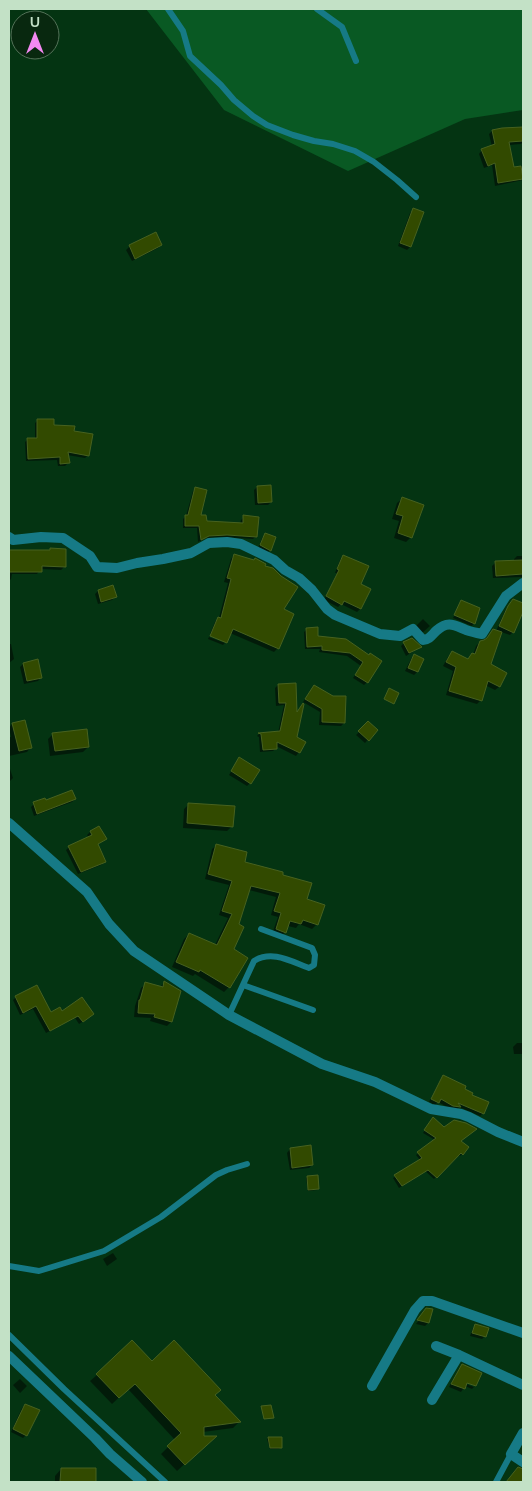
<svg xmlns="http://www.w3.org/2000/svg" width="532" height="1491" viewBox="0 0 532 1491" font-family="Mulish,sans-serif">
	<rect width="100%" height="100%" fill="#043412"/>
	<path fill="#095923" d="M146,9H523V110L465,119L348,171L224,110Z"/>
	<path fill="#0007" d="M523,128V142L521,144L509,145L513,168L523,166V180L495,186L492,165L484,168L479,154L482,150L492,147L489,134L492,131L503,129Z
		M413,210L423,213L410,247L407,250L398,246L410,213Z
		M155,234L161,245L158,248L132,261L126,250L129,247Z
		M38,420L53,426L73,432L88,455L85,458L67,455L68,463L65,466H58L57,460L26,461L25,442L28,439H35V423Z
		M257,487L271,502L268,505H255L254,490Z
		M196,489L199,516L205,522L240,524L241,520L244,517L256,536L253,539L223,537L205,538L198,542L197,528H183V519L186,516L193,491Z
		M402,499L411,537L406,542L394,538L399,521L392,519L397,503Z
		M265,535L270,550L267,553L258,549L262,538Z
		M65,550L64,567L61,570L41,569L37,574H12L11,579L9,581V551Z
		M234,555L264,567L282,609L278,648L274,652L230,633L226,641L210,634L215,622L219,618L228,583L224,582L231,559Z
		M343,556L360,585L370,590L360,609L357,612L341,604L338,607L324,600L337,573H335L340,560Z
		M517,556H523V577L493,578L492,566L496,562L514,561V559Z
		M98,591L115,597L112,600L98,604L95,594Z
		M462,601L474,623L472,626L453,618Z
		M513,601L523,604V610L509,619L513,632L510,635L501,632L489,665L506,674L499,687L495,690L485,685L481,700L477,704L446,695L453,671L443,666L448,657L452,653L468,660L473,655L476,646L480,642H485L496,631L505,611Z
		M423,619L430,626L421,634L415,627Z
		M307,629L317,637L369,656L367,682L364,685L353,678L361,666L347,656L319,652L320,649H305L304,632Z
		M209,637L225,643L223,645L208,639Z
		M404,643L420,647L406,656L401,646Z
		M9,644H11L14,659L9,663Z
		M414,656L422,660L417,672L414,675L405,671L411,659Z
		M23,664L41,677L38,681L24,684L20,667Z
		M278,685L296,714L303,705L296,738L299,752L296,756L276,746V748L273,751L260,752L259,737L257,736L259,734L278,733L284,705L276,706L275,688Z
		M314,686L344,723L341,726L319,725L320,712L303,702Z
		M368,723L376,730L365,743L356,735Z
		M12,724L30,748L27,752L9,756V737H11L9,728Z
		M53,734L88,747L83,752L50,756L48,739Z
		M237,762L250,783L247,786L229,775Z
		M9,766L13,778L9,782Z
		M75,799L72,802L34,816L31,807L34,804Z
		M189,804L232,826L227,831L183,828L184,809Z
		M99,827L105,839L97,845L104,862L101,865L78,874L66,850L69,847L89,838L87,835L90,832Z
		M217,845L243,863L281,875L306,899L317,924L312,929L299,924L296,928L288,926L285,932L281,937L272,934L278,917L271,915L276,897L249,890L237,925L232,950L246,958L229,987L224,992L195,974L193,976L172,967L184,939L189,934L215,945L228,918L219,915L229,885L205,879L212,849Z
		M164,983L171,1022L167,1026L150,1021L151,1018L134,1017L135,1006L141,988L146,984L160,987Z
		M37,987L50,1013H62L90,1017L79,1024L75,1018L46,1033L33,1009L20,1015L13,1000L16,997Z
		M517,1043H523V1054H514L513,1047Z
		M444,1076L463,1090L470,1096L483,1113L480,1116L459,1107L457,1110L449,1108L438,1102L435,1105L429,1102L441,1079Z
		M431,1121L444,1128L459,1141L462,1154L460,1156L458,1155L434,1179L425,1171L399,1188L393,1178L420,1160L416,1155L435,1140L423,1133Z
		M310,1147L312,1165L309,1168L290,1170L287,1153L290,1149Z
		M308,1177L318,1189L317,1190L308,1191L306,1178Z
		M113,1253L117,1259L107,1266L103,1259Z
		M426,1311L428,1323L425,1326L416,1324Z
		M476,1325L485,1336L482,1339L470,1336L473,1328Z
		M152,1362L214,1395L239,1422L233,1428L203,1432V1437L208,1442L177,1471L161,1454L175,1440L128,1389L112,1404L90,1381L97,1375Z
		M462,1365L461,1382L474,1387L472,1389L465,1386L461,1392L449,1387L459,1369Z
		M20,1379L27,1386L20,1393L13,1385Z
		M25,1405L26,1435L23,1438L11,1432L22,1408Z
		M268,1438L280,1448L279,1449H270L267,1439Z
		M61,1469L95,1470V1482H55V1476Z"/>
	<path fill="#324a00" stroke="#47611f" d="M523,127V141L509,142L514,167L521,166L523,179L498,183L495,163L488,166L481,149L495,144L492,130L502,128Z
		M413,208L424,212L411,247L400,243Z
		M156,232L162,245L135,259L129,245Z
		M37,419H54V425L75,426L74,431L93,434L89,456L68,452L70,463L60,464V457L28,459L27,438H37Z
		M271,485L272,502L258,503L257,486Z
		M195,487L207,490L201,515H206L207,521L243,523V515L259,517L257,537L227,535L209,536L201,540L199,526H185V515H188Z
		M402,497L424,505L412,538L398,533L403,516L396,514Z
		M265,533L276,537L271,551L260,545Z
		M50,548L66,549V567L42,566V572H9V550H50Z
		M234,554L254,560L255,558L266,564L265,566L273,568L281,576L298,587L284,609L294,614L279,649L233,629L227,643L210,636L218,617L221,618L231,579L227,578Z
		M343,555L369,566L361,584L371,589L361,609L344,601L342,605L326,596L339,570L337,569Z
		M523,560V574L496,576L495,561Z
		M113,585L117,597L101,602L98,590Z
		M513,599L523,603V612L514,633L499,626L508,606Z
		M461,600L480,608L475,624L454,615Z
		M318,627V636L346,639L369,655L370,653L382,661L368,683L355,675L363,662L350,653L322,650V646L307,647L306,628Z
		M493,629L502,632L491,664L507,673L500,687L488,681L482,701L449,691L456,667L446,662L452,651L468,659L472,653L475,654L480,641L484,640L487,638Z
		M412,638L422,647L409,653L403,642Z
		M414,654L424,659L418,672L408,668Z
		M38,659L42,678L27,681L23,663Z
		M296,683L297,712L303,703L304,704L297,737L306,742L300,753L277,742V749L263,750L261,734L258,733L280,731L286,703H279L278,684Z
		M314,685L333,696H346L345,723L322,722V709L305,699Z
		M389,688L399,693L394,704L384,699Z
		M25,720L32,748L19,751L12,723Z
		M368,721L378,730L369,741L358,731Z
		M87,729L89,747L55,751L52,733Z
		M239,757L260,770L251,784L231,771Z
		M72,790L76,799L37,814L33,802L45,798L46,800Z
		M188,803L235,806L233,827L187,823Z
		M99,826L107,839L98,844L106,862L81,872L68,846L92,835L90,831Z
		M216,844L247,852L245,862L283,872V875L312,883L307,899L325,905L318,925L303,920L301,924L290,921L286,933L276,929L281,913L274,911L280,893L251,886L239,924L244,927L234,949L248,958L230,988L200,970L199,972L176,962L189,933L217,945L232,914L222,911L232,881L208,874Z
		M164,981L181,991L172,1022L154,1017L155,1014L138,1013L139,1000H140L145,982L163,987Z
		M37,985L51,1012L60,1007L62,1011L82,997L94,1014L83,1022L78,1016L50,1031L36,1006L23,1013L15,996Z
		M443,1075L466,1086L465,1089L473,1093L472,1095L489,1102L484,1114L458,1103L461,1107L453,1106L441,1099L439,1103L431,1099Z
		M433,1117L444,1127L454,1120L466,1123L477,1129L461,1141L469,1147L463,1155L461,1153L437,1178L428,1170L402,1186L394,1175L422,1158L417,1152L436,1138L424,1130Z
		M311,1145L313,1165L292,1168L290,1148Z
		M318,1175L319,1189L308,1190L307,1176Z
		M426,1308L433,1309L429,1323L417,1320Z
		M475,1324L489,1328L486,1337L472,1333Z
		M132,1340L152,1361L174,1340L221,1390L215,1395L241,1422L204,1427V1436H217L185,1465L167,1446L181,1433L135,1384L119,1398L96,1374Z
		M462,1364L482,1373L476,1386L467,1383L465,1389L451,1384Z
		M25,1404L40,1410L27,1436L13,1429Z
		M271,1405L274,1418L264,1419L261,1406Z
		M268,1437H282V1448H270Z
		M518,1467L523,1469V1482H506Z
		M61,1468H96V1482H60Z"/>
	<g fill="none" stroke-linecap="round" stroke-linejoin="round">
		<path stroke="#167a86" stroke-width="6" d="M168,9L183,31L190,56L221,85L234,100L253,116L267,125L293,135L314,141L333,144L355,151L374,162L397,180L416,197
			M317,9L342,27L356,61
			M243,985L313,1010
			M229,1015L254,961C272,950 290,961 309,968L314,965L315,955L312,948L261,929
			M9,1266L39,1271L104,1251L161,1217L216,1175L227,1170L247,1164
			M9,1335L64,1389L165,1482
			M496,1482L511,1454"/>
		<path stroke="#167a86" stroke-width="10" d="M9,537L13,540L41,537L63,538L90,556L97,567L117,568L137,563L163,559L191,553L209,543L227,542L241,544L274,560L285,570L299,578L312,590L327,609L335,615L380,634L400,636L413,629L423,640C429,640 432,635 436,631C448,620 454,625 466,630C472,632 477,633 482,634L506,596L523,583
			M9,823L87,892L109,924L134,951L229,1015L322,1064L375,1082L431,1109L461,1114L469,1117L498,1132L523,1142
			M436,1346L459,1355L523,1385
			M9,1356L95,1438L110,1454L142,1482
			M372,1386L415,1310L423,1301H432L523,1333
			M432,1400L459,1355
			M523,1433L511,1454L523,1462"/>
	</g>
	<rect width="532" height="1491" fill="none" stroke="#c3e1c6" stroke-width="20"/>
	<g transform="translate(35 35)"><circle r="24" fill="#08280f" stroke="#537258"/>
	<path d="M0-4L9 19L0 12L-9 19Z" fill="#f389f1"/>
	<text y="-8" font-size="14" font-weight="bold" text-anchor="middle" fill="#c3e1c6">U</text>
	</g>
</svg>
